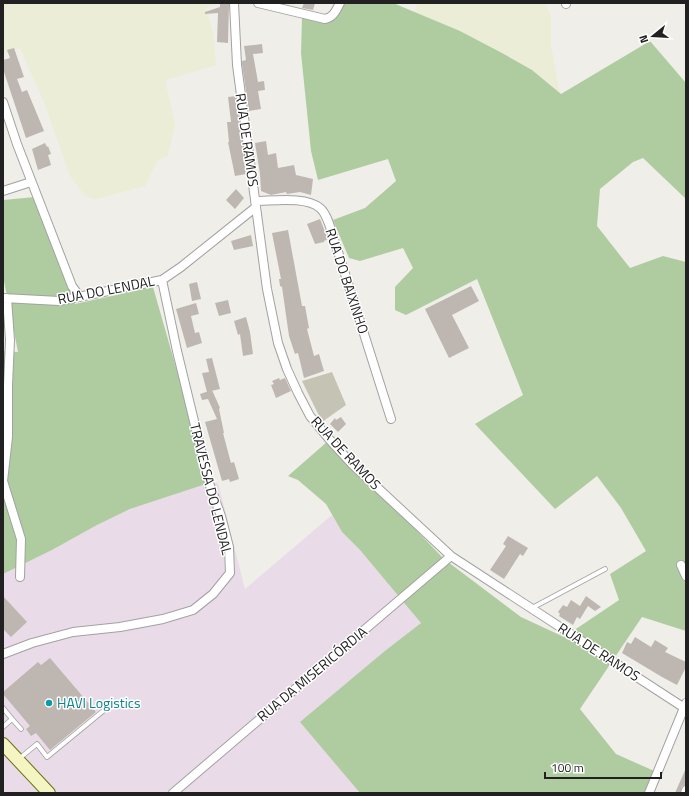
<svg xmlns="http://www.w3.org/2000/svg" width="689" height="796" viewBox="0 0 689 796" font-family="'Titillium Web',sans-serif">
	<rect width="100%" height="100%" fill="#f0eee9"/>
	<path fill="#e9dbe7" d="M209,483H218L245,589L332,515L342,532L360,550L421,623L386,650L301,722L360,793H3V574L52,550L97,525L130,509Z"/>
	<path fill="#c5c4b4" d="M332,372L346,405L322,422L302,381Z"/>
	<path fill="#ecedd6" d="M3,3H220L206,8L213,33L216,65L165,80L175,125L168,156L157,161L145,186L96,199L85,196L70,176L45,105L20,48L3,54Z
		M418,3H546L551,17V45L560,94L532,70L502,53L460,31L414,12Z"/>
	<path fill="#afcca1" d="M341,3H393L460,31L502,53L532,70L561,94L650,41L686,83V199L643,158L633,162L600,189L597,226L630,268L663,256L686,262V631L642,617L580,709L616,754L661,774L645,793H360L300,722L386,650L421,623L360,550L342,532L326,504L298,480L288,476L328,441L346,464L388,501L444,559L521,617L564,637L619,600L610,574L646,551L621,508L597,476L555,509L475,424L523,395L477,279L406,315L395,310V287L413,268L403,248L360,261L349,258L333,220L365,208L396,181L388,159L318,180L311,151L301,53L302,18H331Z
		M35,197L75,304L153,287L209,483L130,509L97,525L52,550L3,574V351L18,352L3,276V200Z"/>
	<path fill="#beb7b1" d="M304,3H315L313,10L302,8Z
		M220,4H229L228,43L217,42L218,13L205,14V12L220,7Z
		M262,44L263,53L253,54L258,82L264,81L265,90L258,91L261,109L249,111L242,64V61L246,60L244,46Z
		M14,48L24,77L17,79L22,92L27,90L44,131L26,138L3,69V60L10,58L7,50Z
		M236,96L246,174L235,176L228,142H229L227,122H231L228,97Z
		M266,141L268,155L276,153L278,168L294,165L296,175L313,179L311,195L300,192L287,194L286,192L271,195L261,191L260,174L255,143Z
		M45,143L47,147L48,146L51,154L48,155L51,165L38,170L32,149Z
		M236,189L244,198L235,209L226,200Z
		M320,219L328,239L324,241V242L315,244L307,224Z
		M288,230L302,306H305L309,328L307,329L314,356L319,354L324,371L304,378L298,353L295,354L289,336L282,287L280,286L279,279H281L272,233Z
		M251,235L253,246L234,250L231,241Z
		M197,282L201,299L192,301L189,284Z
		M471,286L479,301L452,315L469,348L449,358L425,309Z
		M228,300L231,313L219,316L215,303Z
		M196,303L199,314L191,316L195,333L199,332L202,343L187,348L176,309Z
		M246,317L250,332L253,354L243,356L240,334L238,335L234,321Z
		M212,358L220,389L207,392L202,373L209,372L206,359Z
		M279,378L280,380L285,378L291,391L276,398L271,385L274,384L272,381Z
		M212,390L220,408L219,409L224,433H223L231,463L234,462L239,479L230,482L229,479L222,481L205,422L217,419L208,399L202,400L200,394Z
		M341,417L346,424L338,432L330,424L335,418L336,420Z
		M508,536L528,548L523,556L520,554L504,579L490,570L506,546L503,544Z
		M3,596L27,622L11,637L3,629Z
		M586,596L601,607L595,611L588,606L580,619L577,617L573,625L559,616L560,614L558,612L563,605L567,607L571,600L580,606Z
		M635,637L651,647L655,640L668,648L665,652L686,662V667L677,685L662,677L622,653L627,642L631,644Z
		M50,658L96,712L50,750L36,733L31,736L26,729L30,726L3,694V692L38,662L41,665Z
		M686,768V785L682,786L680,793H675Z"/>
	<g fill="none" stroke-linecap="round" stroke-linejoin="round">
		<g stroke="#a2a2a2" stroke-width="5.5">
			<path id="lane" d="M532,608L605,569
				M3,708L12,719
				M3,727L12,719L21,729
				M20,758L37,744L47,757L103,711"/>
		</g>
		<g stroke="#a2a2a2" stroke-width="10">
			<path id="street" d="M234,3L237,65L267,289L278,343L287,369L298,393L310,416L330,440L352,464L451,556L686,709
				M258,3L325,19C334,17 336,10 340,3
				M566,4V3
				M3,102L17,144L72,286L80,297
				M3,191L31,182
				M255,201C273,201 306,196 320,208C327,214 330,227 333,236L391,419
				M3,298L59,301L162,280L181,267L256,207
				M7,298L10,340L8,385V437L3,481L21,539L20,577
				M681,565L686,576
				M3,654L32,643L73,632L120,627L163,619L193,610L213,594L230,573L229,547L221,516L209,483L177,351L162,280
				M173,793L451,556
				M649,793L686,703
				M685,793L686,790"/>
		</g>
		<g stroke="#69710f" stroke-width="14">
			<path id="secondary" d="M3,744L49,793"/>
		</g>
		<use href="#lane" stroke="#fff" stroke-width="4"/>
		<use href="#street" stroke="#fff" stroke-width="8"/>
		<use href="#secondary" stroke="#f4f5c2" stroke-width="12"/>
	</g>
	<circle fill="#0f9aa8" stroke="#fff" stroke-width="1.5" cx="49" cy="703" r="4"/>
	<g text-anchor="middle" stroke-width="3" stroke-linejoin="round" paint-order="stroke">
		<g font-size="14" fill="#212121" stroke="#fff">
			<text transform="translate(247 140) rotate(82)" y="5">RUA DE RAMOS</text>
			<text transform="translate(347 281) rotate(72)" y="5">RUA DO BAIXINHO</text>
			<text transform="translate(106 290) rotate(-11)" y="5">RUA DO LENDAL</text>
			<text transform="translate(346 453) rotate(47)" y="5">RUA DE RAMOS</text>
			<text transform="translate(211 489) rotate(76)" y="5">TRAVESSA DO LENDAL</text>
			<text transform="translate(599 652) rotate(33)" y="5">RUA DE RAMOS</text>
			<text transform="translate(312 674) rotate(-40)" y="5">RUA DA MISERICÓRDIA</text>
		</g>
		<g font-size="14" fill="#0d838f" stroke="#fff" text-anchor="start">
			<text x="57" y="708">HAVI Logistics</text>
		</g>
	</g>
	<rect width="689" height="796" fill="none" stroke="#212121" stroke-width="8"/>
	<g transform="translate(653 36) rotate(252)" stroke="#ffffff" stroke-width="3" paint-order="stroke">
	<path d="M0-3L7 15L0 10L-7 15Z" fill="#212121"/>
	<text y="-6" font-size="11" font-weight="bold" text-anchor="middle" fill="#212121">N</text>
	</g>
	<path d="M545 772v6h116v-6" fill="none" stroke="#212121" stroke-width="2"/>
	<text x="551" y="772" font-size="12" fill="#212121" stroke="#ffffff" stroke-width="3" paint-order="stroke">100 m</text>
</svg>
